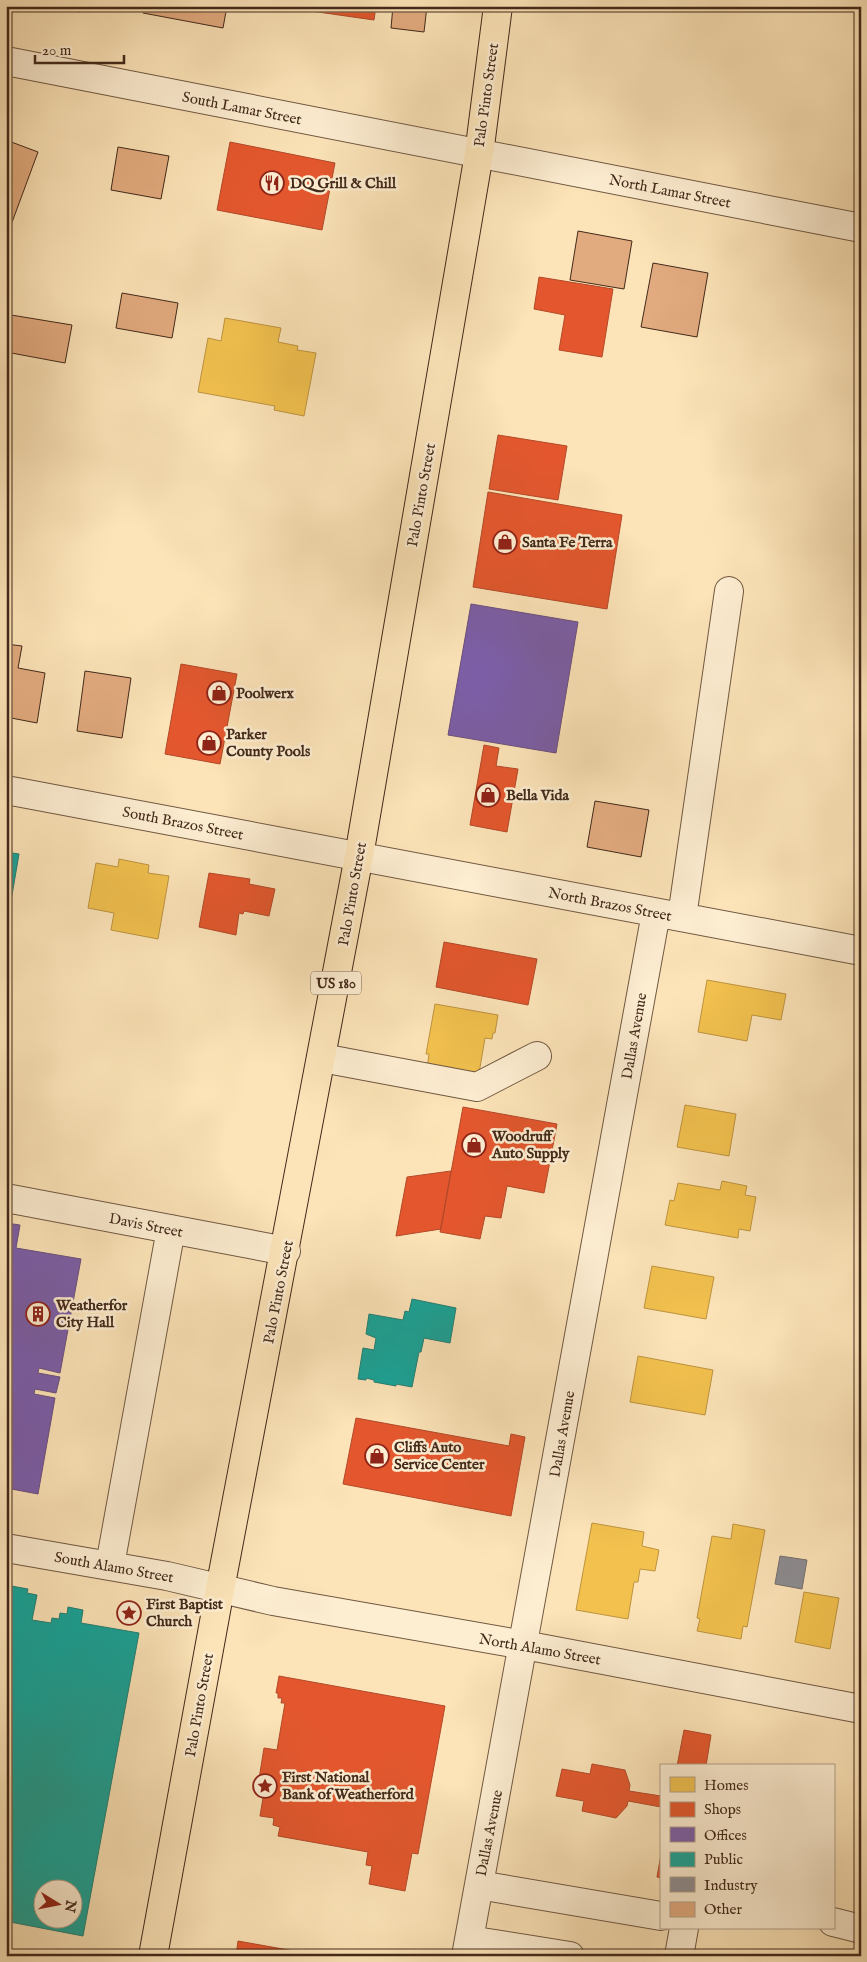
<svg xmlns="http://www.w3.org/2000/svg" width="867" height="1962" viewBox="0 0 867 1962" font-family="'IM FELL English',serif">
	<rect width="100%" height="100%" fill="#fce4b8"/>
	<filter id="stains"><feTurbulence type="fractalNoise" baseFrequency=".004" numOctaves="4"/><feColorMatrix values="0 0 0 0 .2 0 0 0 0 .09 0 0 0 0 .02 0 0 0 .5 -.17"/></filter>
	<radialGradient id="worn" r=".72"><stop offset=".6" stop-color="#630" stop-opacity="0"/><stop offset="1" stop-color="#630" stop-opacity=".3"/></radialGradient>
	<path fill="#f2c14e" stroke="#bd933e" d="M225,318L281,328L278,342L298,346L297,350L316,353L304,416L274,410L275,406L198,392L208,338L221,341Z
		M119,859L149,865L148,873L169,876L158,939L111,930L114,913L88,908L96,863L118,867Z
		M707,980L786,994L781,1020L752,1015L747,1041L698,1032Z
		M435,1004L498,1015L495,1033H493L492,1039L485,1038L478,1079L427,1068L429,1054H426Z
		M685,1105L736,1114L729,1156L677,1147Z
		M722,1181L747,1186L745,1195L756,1197L750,1231L739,1229L738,1238L665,1225L670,1200L674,1201L678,1183L720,1190Z
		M652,1266L714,1277L706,1319L644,1308Z
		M638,1356L713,1370L705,1415L630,1402Z
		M592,1523L644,1532L642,1546L659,1550L655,1571L640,1569L638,1582H634L628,1619L576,1610Z
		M733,1524L765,1530L747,1627L743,1626L741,1639L697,1631L700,1619L697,1618L712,1536L731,1539Z
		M804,1592L839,1598L830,1649L795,1642Z"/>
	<path fill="#e4572e" stroke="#b34928" d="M304,6H376L374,20L304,10Z
		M230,142L335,163L322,230L217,210Z
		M539,277L613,289L602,357L559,350L565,315L534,309Z
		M498,435L567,446L558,500L489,489Z
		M488,492L622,515L607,609L473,587Z
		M181,664L237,674L220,764L165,754Z
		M484,745L499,748L496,766L518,769L507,832L470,825Z
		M209,873L250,879L249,884L275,889L269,916L244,911L243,914L239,913L236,935L199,927Z
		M444,942L537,959L528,1005L436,987Z
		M463,1107L557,1124L544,1193L507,1186L501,1218L485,1216L480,1239L440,1232Z
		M451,1171L441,1229L396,1236L407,1177Z
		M356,1418L509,1446L511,1434L525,1437L511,1516L343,1484Z
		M279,1676L445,1706L418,1854L412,1853L405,1891L369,1884L372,1866L366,1865L368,1852L278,1836L280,1827L273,1825L274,1818L260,1816L264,1792L257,1791L264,1748L277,1750L285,1703H281L282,1698H278V1693H276Z
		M684,1730L711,1735L706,1766H677Z
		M592,1764L625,1770L630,1785L629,1791L661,1796V1807L628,1801L627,1806L616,1818L582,1811L584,1801L556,1796L562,1769L590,1774Z
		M661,1854V1878L657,1877Z
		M238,1941L322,1956H236Z"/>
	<path fill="#7b5ea7" stroke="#6a4e7d" d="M471,604L578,622L556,753L448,735Z
		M6,1223L20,1225L16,1248L81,1259L60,1373L39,1368L38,1373L60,1377L56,1393L35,1389L34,1394L55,1398L38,1494L6,1488Z"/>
	<path fill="#17a398" stroke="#247e72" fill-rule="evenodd" d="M6,852L19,854L10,907H6Z
		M412,1299L456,1308L450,1343L424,1338L421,1352H419L412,1387L396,1384V1386L374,1382V1380L366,1378V1380L358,1379L363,1348L374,1350L376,1338L366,1334L369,1314L403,1320L405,1311L409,1312Z
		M6,1585L28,1589L27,1593L37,1595L32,1620L51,1623L52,1618L59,1619L60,1613L67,1614L68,1607L83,1610L81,1623L139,1633L83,1936L10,1922V1918L6,1917V1898L10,1876L6,1870ZM42,1890H72V1920H42Z"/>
	<path fill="#8d8d92" stroke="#766f6e" d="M780,1556L807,1560L802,1589L775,1584Z"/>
	<path fill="#e2ab7f" stroke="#42291a" d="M45,6H81L80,12Z
		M144,6H227L223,28L143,13Z
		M393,6H427L424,32L391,28Z
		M6,140L38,152L11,225L6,224Z
		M118,147L169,156L161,199L111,190Z
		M578,231L632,241L624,289L570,280Z
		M653,263L708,273L697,337L641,327Z
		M122,293L178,303L172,338L116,328Z
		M11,315L72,325L65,363L6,352Z
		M6,644L22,646L18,668L45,673L37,723L6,717Z
		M85,671L131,678L122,738L77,731Z
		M595,801L649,810L641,857L587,847Z"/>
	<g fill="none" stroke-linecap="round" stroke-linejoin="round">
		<g stroke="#705842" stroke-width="30">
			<path id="minor" d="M6,61L861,228
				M6,790L861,951
				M682,917L729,591
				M322,1058L477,1087L537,1056
				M6,1198L286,1251
				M6,1548L167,1576L273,1601L524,1645L861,1709
				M110,1565L171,1229
				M479,1885L661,1916
				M833,1922L861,1929
				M469,1940L570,1956
				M466,1956L656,913
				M679,1956L684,1928"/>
		</g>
		<g stroke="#42291a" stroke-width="30">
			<path id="major" d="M153,1956L220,1589L359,856L479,154L498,6"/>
		</g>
		<use href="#minor" stroke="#fdedd1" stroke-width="28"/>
		<use href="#major" stroke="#fce4b8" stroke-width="28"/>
	</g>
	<defs>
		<g id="restaurant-ring" transform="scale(1.25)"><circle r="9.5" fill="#fdedd1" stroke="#8f2418" stroke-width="1.5"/><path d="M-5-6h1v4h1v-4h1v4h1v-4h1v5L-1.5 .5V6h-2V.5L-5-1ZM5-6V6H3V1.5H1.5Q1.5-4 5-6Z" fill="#8f2418"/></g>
		<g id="shop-ring" transform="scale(1.25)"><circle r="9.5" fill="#fdedd1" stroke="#8f2418" stroke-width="1.5"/><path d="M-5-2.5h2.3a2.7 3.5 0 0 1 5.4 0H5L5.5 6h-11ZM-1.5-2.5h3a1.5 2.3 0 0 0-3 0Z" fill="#8f2418"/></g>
		<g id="building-ring" transform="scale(1.25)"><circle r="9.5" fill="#fdedd1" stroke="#8f2418" stroke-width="1.5"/><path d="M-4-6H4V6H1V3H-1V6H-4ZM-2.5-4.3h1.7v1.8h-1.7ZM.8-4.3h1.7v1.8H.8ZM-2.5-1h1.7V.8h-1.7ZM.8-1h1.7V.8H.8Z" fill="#8f2418"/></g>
		<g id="sight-ring" transform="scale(1.25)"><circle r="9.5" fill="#fdedd1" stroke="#8f2418" stroke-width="1.5"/><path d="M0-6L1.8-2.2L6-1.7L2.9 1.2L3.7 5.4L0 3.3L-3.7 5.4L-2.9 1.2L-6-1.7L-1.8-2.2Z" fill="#8f2418"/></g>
	</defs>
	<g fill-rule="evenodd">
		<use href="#restaurant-ring" x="272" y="183"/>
		<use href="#shop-ring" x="505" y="542"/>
		<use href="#shop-ring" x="219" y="693"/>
		<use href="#shop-ring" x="209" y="743"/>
		<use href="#shop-ring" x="488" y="795"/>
		<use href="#shop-ring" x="474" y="1145"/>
		<use href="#building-ring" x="38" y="1314"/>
		<use href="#shop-ring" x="377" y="1456"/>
		<use href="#sight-ring" x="129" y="1613"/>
		<use href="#sight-ring" x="265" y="1786"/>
	</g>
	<g text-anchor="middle" stroke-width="5" stroke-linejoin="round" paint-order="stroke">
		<rect fill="#fdedd1" stroke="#7a6451" stroke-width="1" x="311" y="971.5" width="50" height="23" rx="4"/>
		<g font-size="14" font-weight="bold" fill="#42291a">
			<text x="336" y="988">US 180</text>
		</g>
		<g font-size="15" fill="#42291a" stroke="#fdedd1">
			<text transform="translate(486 95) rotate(-82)" y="5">Palo Pinto Street</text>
			<text transform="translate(242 108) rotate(11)" y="5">South Lamar Street</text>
			<text transform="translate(670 191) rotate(11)" y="5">North Lamar Street</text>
			<text transform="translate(421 495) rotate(-80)" y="5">Palo Pinto Street</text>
			<text transform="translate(183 823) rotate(11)" y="5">South Brazos Street</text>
			<text transform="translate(352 894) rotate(-80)" y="5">Palo Pinto Street</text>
			<text transform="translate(610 904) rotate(11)" y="5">North Brazos Street</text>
			<text transform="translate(634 1036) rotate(-80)" y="5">Dallas Avenue</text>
			<text transform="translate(146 1225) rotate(11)" y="5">Davis Street</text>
			<text transform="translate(278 1292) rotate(-79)" y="5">Palo Pinto Street</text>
			<text transform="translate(562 1434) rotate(-80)" y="5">Dallas Avenue</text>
			<text transform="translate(114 1567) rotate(10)" y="5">South Alamo Street</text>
			<text transform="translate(540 1649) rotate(10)" y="5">North Alamo Street</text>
			<text transform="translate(199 1705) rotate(-80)" y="5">Palo Pinto Street</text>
			<text transform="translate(489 1833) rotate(-79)" y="5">Dallas Avenue</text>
		</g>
		<g font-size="15" font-weight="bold" fill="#42291a" stroke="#fdedd1" text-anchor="start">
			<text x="290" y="188">DQ Grill &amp; Chill</text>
			<text x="522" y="547">Santa Fe Terra</text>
			<text x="236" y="698">Poolwerx</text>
			<text x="226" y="739">Parker<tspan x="226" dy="17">County Pools</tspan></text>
			<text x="506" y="800">Bella Vida</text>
			<text x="492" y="1141">Woodruff<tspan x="492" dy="17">Auto Supply</tspan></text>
			<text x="56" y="1310">Weatherfor<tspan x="56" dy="17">City Hall</tspan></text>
			<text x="394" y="1452">Cliffs Auto<tspan x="394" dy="17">Service Center</tspan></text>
			<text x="146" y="1609">First Baptist<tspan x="146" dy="17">Church</tspan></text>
			<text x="282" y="1782">First National<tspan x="282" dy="17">Bank of Weatherford</tspan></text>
		</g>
	</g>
	<rect width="867" height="1962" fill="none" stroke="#fce4b8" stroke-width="25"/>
	<rect x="8" y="8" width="852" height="1947" fill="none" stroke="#42291a" stroke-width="2.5"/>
	<rect x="12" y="12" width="842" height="1937" fill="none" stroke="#42291a"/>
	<rect x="660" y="1764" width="175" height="165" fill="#fdedd1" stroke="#b29f88"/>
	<rect x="670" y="1777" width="25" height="15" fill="#f2c14e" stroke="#b29f88"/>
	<text x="704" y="1790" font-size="15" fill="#42291a">Homes</text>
	<rect x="670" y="1802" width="25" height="15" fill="#e4572e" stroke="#b29f88"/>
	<text x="704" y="1814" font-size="15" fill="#42291a">Shops</text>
	<rect x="670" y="1827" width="25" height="15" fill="#7b5ea7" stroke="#b29f88"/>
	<text x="704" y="1840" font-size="15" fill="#42291a">Offices</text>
	<rect x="670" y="1852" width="25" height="15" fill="#17a398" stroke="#b29f88"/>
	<text x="704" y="1864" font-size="15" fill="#42291a">Public</text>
	<rect x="670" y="1877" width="25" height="15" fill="#8d8d92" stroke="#b29f88"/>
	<text x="704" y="1890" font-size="15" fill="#42291a">Industry</text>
	<rect x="670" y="1902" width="25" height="15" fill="#e2ab7f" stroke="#b29f88"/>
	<text x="704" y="1914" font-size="15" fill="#42291a">Other</text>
	<g transform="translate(58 1904) rotate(100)"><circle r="24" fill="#fdedd1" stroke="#b29f88"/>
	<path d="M0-4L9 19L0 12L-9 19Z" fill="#8f2418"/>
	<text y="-8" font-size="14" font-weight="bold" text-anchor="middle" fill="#42291a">N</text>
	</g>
	<path d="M35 55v8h89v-8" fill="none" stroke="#42291a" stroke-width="2.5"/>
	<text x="42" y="55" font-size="15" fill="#42291a" stroke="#fdedd1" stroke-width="4" paint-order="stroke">20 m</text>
	<rect width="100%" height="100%" filter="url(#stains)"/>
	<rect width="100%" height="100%" fill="url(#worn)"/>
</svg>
